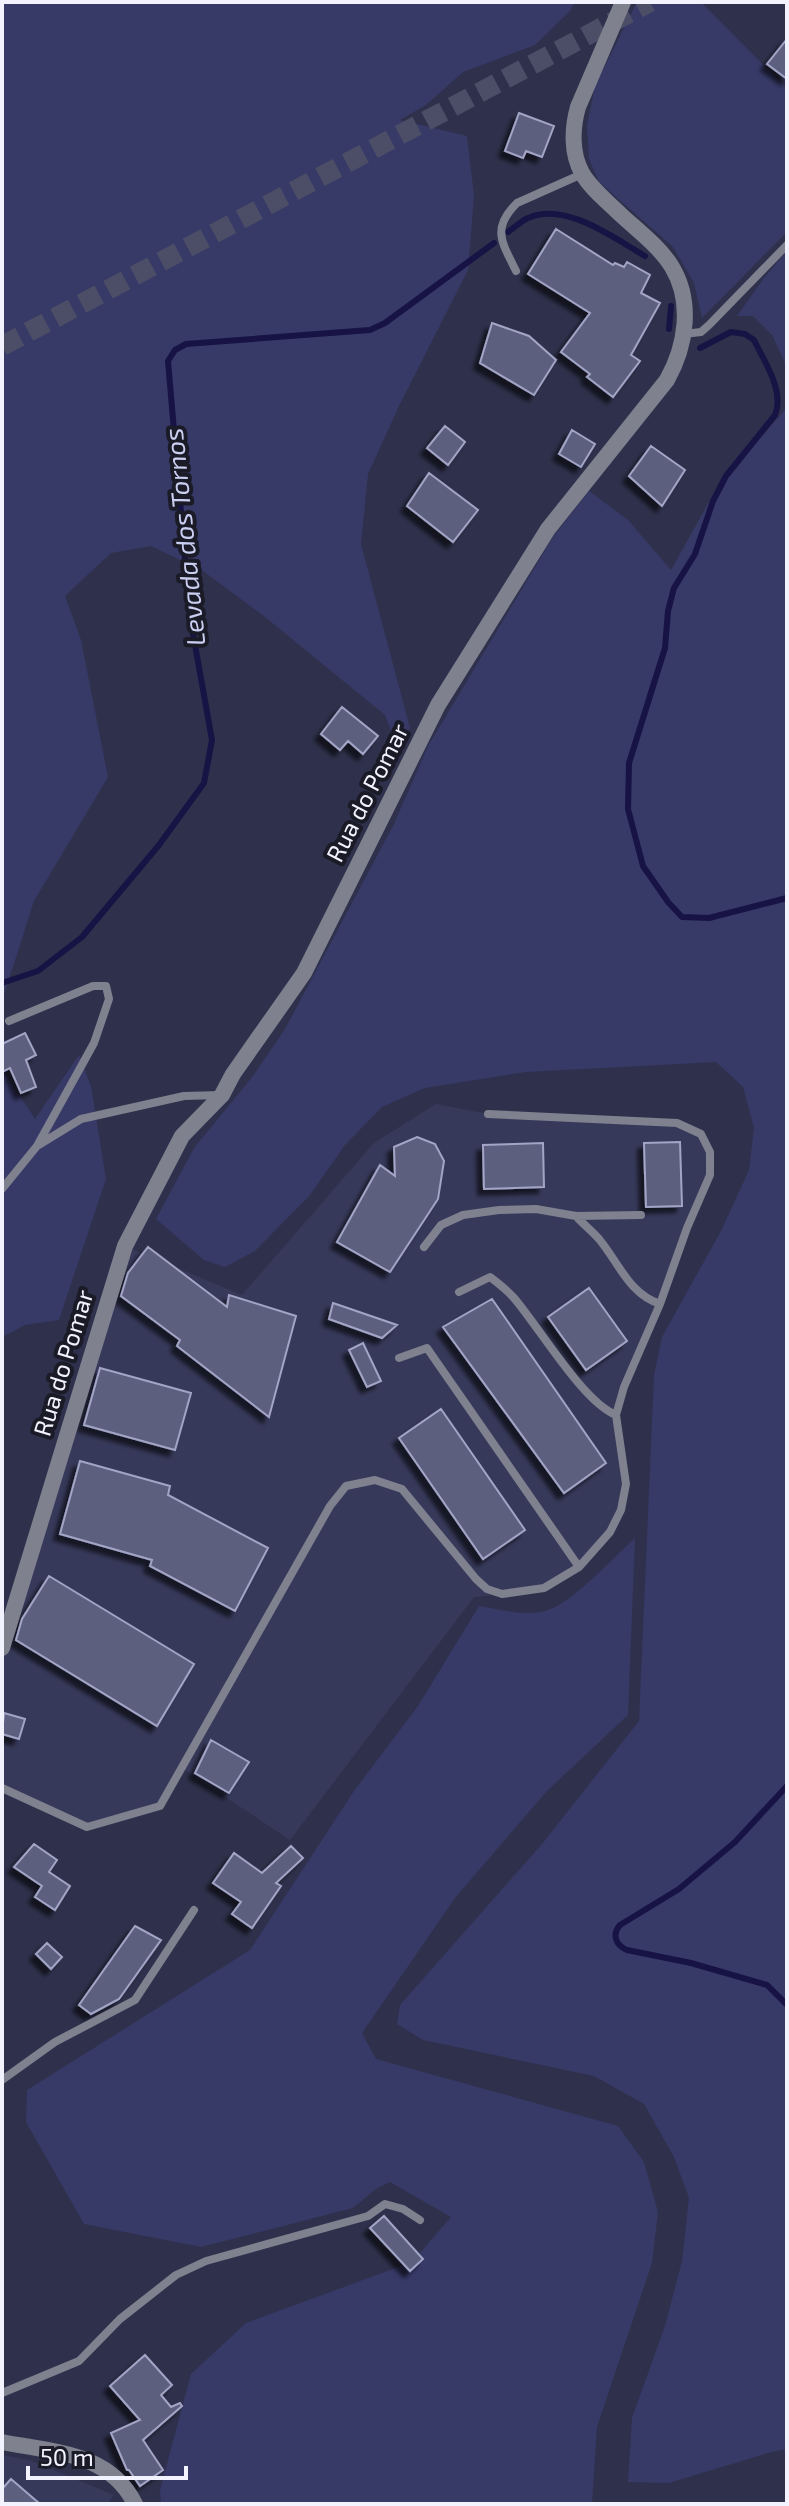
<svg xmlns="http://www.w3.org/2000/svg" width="789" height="2506" viewBox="0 0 789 2506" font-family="'Exo 2',sans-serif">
	<defs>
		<filter id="shadow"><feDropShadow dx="-6" dy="6" stdDeviation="2" flood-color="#0009"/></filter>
	</defs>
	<rect width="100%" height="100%" fill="#2f314c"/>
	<path fill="#37395a" d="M436,1104L488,1114L677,1123L701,1134L710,1152V1175L616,1415L626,1484L610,1532L579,1567L527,1592L474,1597L290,1840L182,1768L160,1806L87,1827L2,1788V1648L125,1246L242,1295L374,1143Z
		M2,2455L29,2460L114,2495L107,2504H2Z"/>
	<path fill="#373967" d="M2,2H575L570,11L535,45L463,72L426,105L400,120L467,136L474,196L468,270L399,406L368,474L361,544L410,728L398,749L385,715L265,617L203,571L151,546L111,553L65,596L81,640L108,777L34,901L2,1001Z
		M637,2H701L787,89V232L702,318L694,283L673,247L599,182L589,159L587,126L595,86Z
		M787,251V367L772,335L753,316H737L764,278Z
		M787,407V2449L771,2452L669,2483L628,2482L632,2418L665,2326L682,2261L689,2198L674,2157L644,2104L594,2076L423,2040L397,2024L400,2005L542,1844L639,1721L654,1375L662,1337L721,1231L749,1170L754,1128L743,1087L716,1062L526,1072L425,1088L382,1107L345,1145L310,1195L255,1251L225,1267L204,1260L156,1219L194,1148L253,1076L285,1029L394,824L428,746L553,537L589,491L628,520L671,570L714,493Z
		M79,1055L91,1086L106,1179L59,1320L25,1325L2,1337V1069L35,1119Z
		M635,1538L628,1715L547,1791L455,1898L362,2033L376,2059L618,2126L644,2162L658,2212L652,2263L597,2427L592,2504H161L160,2490L191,2374L246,2323L412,2262L451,2217L390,2182L376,2189L353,2208L201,2247L84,2224L26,2122L27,2090L250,1950L354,1791L418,1706L479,1606C500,1609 527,1618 548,1610C573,1602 614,1557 635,1538Z"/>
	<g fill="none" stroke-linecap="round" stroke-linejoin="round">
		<path stroke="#171345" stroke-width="6" d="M508,232C514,228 521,221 528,218C565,201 614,238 645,256
			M669,329L671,306
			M700,348L731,332L745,334L754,340C764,361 785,391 775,415L726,476L713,501L695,554L674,588L668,611L665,648L629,763L628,809L643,866L668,902L682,917L709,918L787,898
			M2,983L38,971L82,937L159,845L204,783L212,740L190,617L168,361L175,350L186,344L370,330L385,323L494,243
			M787,1786L735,1842L679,1889L620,1925C612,1934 615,1945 627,1950L691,1963L767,1985L787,2005"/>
	</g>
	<path fill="#5c5f7d" stroke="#a2a5c6" stroke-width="2" filter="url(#shadow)" d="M787,39V79L767,64Z
		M519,113L554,126L542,157L526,151L523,158L505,151Z
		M556,229L613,265L615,263L624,267L627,262L650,275L641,293L660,303L631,355L640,361L613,397L587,377L590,374L561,352L590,313L528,274Z
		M492,323L529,336L556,360L534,395L480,363Z
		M445,426L465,442L448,465L427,448Z
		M572,430L595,444L581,467L559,454Z
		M651,446L685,470L662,506L629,476Z
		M429,473L478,510L453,542L407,506Z
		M342,707L378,736L363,754L348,741L340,750L321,734Z
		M25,1033L36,1055L26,1060L36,1087L21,1093L10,1068L2,1072V1044Z
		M417,1137L435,1144L444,1161L438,1199L390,1272L337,1242L380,1165L395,1176L394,1147Z
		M680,1142L682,1206L646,1207L644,1143Z
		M543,1143L544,1187L484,1189L483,1145Z
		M148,1247L227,1307L229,1295L296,1316L269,1417L177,1346L180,1340L121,1296L128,1273Z
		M589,1288L627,1341L586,1370L548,1317Z
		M492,1299L606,1463L564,1493L443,1327Z
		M333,1303L397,1325L382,1338L329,1319Z
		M363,1343L381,1381L367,1387L349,1350Z
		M100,1368L191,1393L175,1450L84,1425Z
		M441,1409L525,1530L483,1559L399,1438Z
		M80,1461L170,1486L168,1495L268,1548L235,1611L150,1566L152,1560L60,1534Z
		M49,1576L194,1664L157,1726L16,1640L22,1619Z
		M4,1713L25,1719L19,1739L2,1734Z
		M211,1740L249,1762L229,1793L195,1773Z
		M34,1844L57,1860L49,1872L70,1886L55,1910L35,1897L42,1886L14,1867Z
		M291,1846L303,1858L276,1883L281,1886L252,1928L232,1914L241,1902L213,1883L234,1853L262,1873Z
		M135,1926L161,1940L119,1999L91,2014L79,2005Z
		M47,1943L62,1957L51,1969L36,1954Z
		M384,2216L423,2259L410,2271L370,2228Z
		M145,2355L172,2385L161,2395L171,2407L180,2403L182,2406L143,2440L163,2470L140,2486L129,2470H127L111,2433L140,2420L110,2386Z
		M11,2479L40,2504H2V2489Z"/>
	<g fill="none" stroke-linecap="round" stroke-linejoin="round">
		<path stroke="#4c4e67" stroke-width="20" stroke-dasharray="20 10" stroke-linecap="butt" d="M2,346L650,2"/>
		<path stroke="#7f818f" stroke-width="8" d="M516,271C502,242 491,229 517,203L582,174
			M684,334L701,332L709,325L787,245
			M9,1021L93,986H106L109,999L94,1043L37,1146
			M2,1189L37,1146L81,1119L184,1096L221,1095
			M576,1216C583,1224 592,1231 599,1239C619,1263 629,1294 660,1304
			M424,1247L441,1225L463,1215L499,1210L536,1209L576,1216L641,1215
			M459,1292L490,1277C498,1283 507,1290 514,1298C539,1327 583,1402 616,1415
			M399,1358L427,1348L579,1567
			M2,1788L87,1827L160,1806L330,1506L346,1486L375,1480L402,1489L476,1579L487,1589L502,1594L544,1588L579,1567L610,1532L621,1510L626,1484L616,1415L624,1387L660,1304L687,1228L710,1175V1152L701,1134L677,1123L488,1114
			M2,2080L55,2042L135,2000L194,1910
			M2,2393L79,2361L120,2319L176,2275L206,2261L368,2216L385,2204L403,2209L420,2220"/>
		<path stroke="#7f818f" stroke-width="16" d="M2,1648L125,1246L182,1136L222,1095L233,1074L304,973L438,705L548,529L667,380C686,346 693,302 672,267C660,247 637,230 620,214C607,201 591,189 582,173C571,153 572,128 578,107L623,2
			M2,2442C52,2452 110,2452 135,2504"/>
	</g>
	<g text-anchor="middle" stroke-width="8" stroke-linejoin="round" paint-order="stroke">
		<g font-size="24" fill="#f2f3fe" stroke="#1a1b27">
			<text transform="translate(368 793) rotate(-63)" y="8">Rua do Pomar</text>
			<text transform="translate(64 1363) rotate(-73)" y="8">Rua do Pomar</text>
		</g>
		<g font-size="26" font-style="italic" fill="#cacef0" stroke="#1a1b27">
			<text transform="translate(185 537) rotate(-96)" y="9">Levada dos Tornos</text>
		</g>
	</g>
	<rect width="789" height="2506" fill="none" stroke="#f2f3fe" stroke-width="8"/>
	<path d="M28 2466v12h158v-12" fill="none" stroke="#f2f3fe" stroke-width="4"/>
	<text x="40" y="2466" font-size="24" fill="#f2f3fe" stroke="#1a1b27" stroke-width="6" paint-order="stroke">50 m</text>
</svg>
